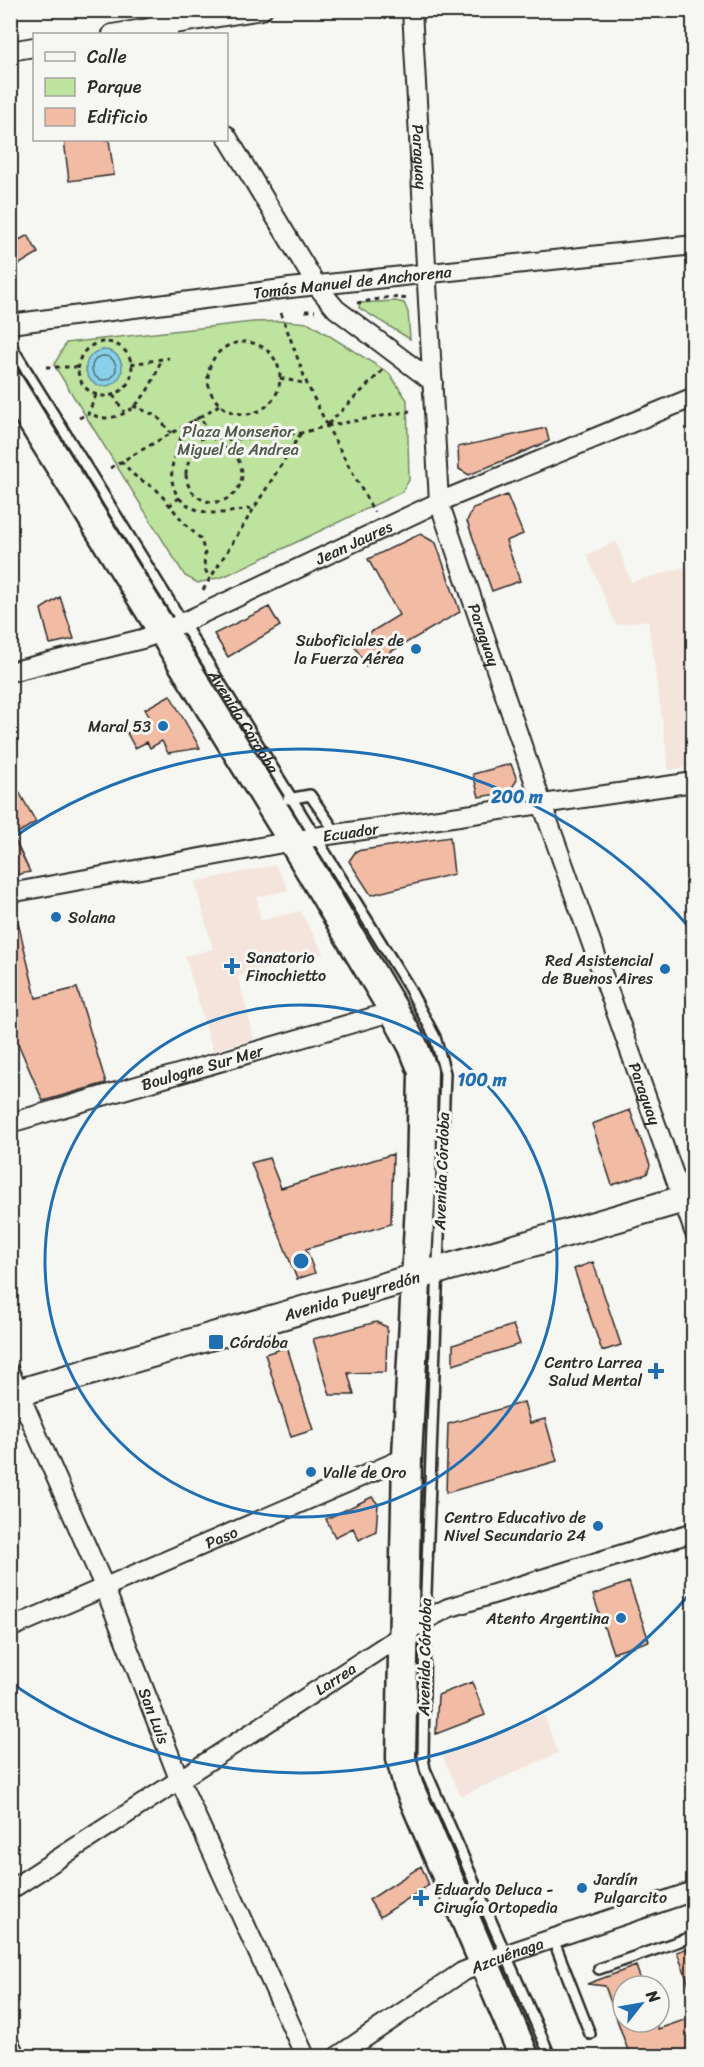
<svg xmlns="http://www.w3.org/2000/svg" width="704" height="2067" viewBox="0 0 704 2067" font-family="Sriracha,sans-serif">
	<rect width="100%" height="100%" fill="#f6f6f2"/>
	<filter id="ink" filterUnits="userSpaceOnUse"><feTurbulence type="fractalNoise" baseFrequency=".0167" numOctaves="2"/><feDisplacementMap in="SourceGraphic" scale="12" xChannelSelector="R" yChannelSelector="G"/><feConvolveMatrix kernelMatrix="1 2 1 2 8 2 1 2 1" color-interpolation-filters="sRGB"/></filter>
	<g filter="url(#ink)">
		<path fill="#f4e4db" d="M616,541L631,582L690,566L688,545L693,544V767L669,770L648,620L616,625L587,555Z
			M275,865L289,890L257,897L260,921L300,911L324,954L238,976L254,1039L213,1051L185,956L213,949L195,882Z
			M544,1715L558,1753L461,1796L442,1755Z"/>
		<path fill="#bee39e" stroke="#748764" stroke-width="1.5" d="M395,301L404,303L408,312L410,339L359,308L360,303Z
			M285,321L309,323L389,373L407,400L409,480L402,492L225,576L198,583L185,576L54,365L66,343L253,322Z"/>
		<path fill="#89d0ea" stroke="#638e9e" stroke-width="1.5" d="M86 368a18 18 0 1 1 36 0a18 18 0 1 1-36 0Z"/>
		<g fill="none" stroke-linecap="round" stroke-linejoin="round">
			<path stroke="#516d77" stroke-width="1.5" d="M92 368a12 12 0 1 1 24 0a12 12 0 1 1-24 0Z"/>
		</g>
		<path fill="#f1bba4" stroke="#2b2b2b" stroke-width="1.5" d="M64,140H109L114,175L69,181Z
			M28,235L38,253L10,270V245Z
			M546,428L549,441L469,475L459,469L458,447Z
			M507,495L523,534L506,541L520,581L492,591L467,521L473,508Z
			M420,534L436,543L460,612L366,666L353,643L399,615L368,559Z
			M60,597L74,639L50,644L41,609Z
			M269,607L280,626L228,657L214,634Z
			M170,695L200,748L168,753L162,741L150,748L147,742L135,748L127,733L151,720L145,709Z
			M511,764L517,780L509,792L479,797L473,774Z
			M10,776L36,822L13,836L30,872L10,876Z
			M450,837L454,874L371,895L349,861L356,851Z
			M16,914L36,998L77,988L106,1083L43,1101L10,1025V915Z
			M630,1110L650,1165L647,1174L612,1185L592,1124Z
			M393,1154L391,1224L306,1249L315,1273L297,1279L251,1163L269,1158L281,1188Z
			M593,1262L621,1345L602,1351L574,1269Z
			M376,1322L387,1327L386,1372L348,1373L354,1395H330L313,1339Z
			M513,1325L520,1344L453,1365V1345Z
			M287,1347L313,1430L291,1437L265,1354Z
			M524,1402L530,1423L545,1419L557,1461L446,1493L448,1424Z
			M372,1497L378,1504L376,1531L359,1540L353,1528L335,1537L326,1519Z
			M629,1582L649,1641L613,1653L593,1595Z
			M472,1682L485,1715L436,1734L438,1695Z
			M421,1866L429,1885L380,1917L369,1900Z
			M693,1946V1993H692L677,1952Z
			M636,1966L643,1986H623V2022H656L658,2029L693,2017V2056H630L605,1986L587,1984Z"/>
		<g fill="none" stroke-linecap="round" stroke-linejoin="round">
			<g stroke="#2b2b2b" stroke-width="14">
				<g id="lane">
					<path id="s1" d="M10,344L408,986L435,1037L445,1073L425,1620L423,1758L425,1769L550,2056"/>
					<path d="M288,799L310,795L337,834"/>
					<path d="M553,1939L590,2034"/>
					<path d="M599,1969L694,1936"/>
				</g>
			</g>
			<g stroke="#2b2b2b" stroke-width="22">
				<g id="street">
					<path d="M154,10L168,34"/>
					<path id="s2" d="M412,10L439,502L542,804L694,1231"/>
					<path d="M112,34L262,10"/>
					<path d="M10,51L34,47"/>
					<path d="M226,135L317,286L336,309L433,382"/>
					<path id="s3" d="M10,324L290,288L694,245"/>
					<path id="s4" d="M10,672L142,639L165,631L439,502L694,397"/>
					<path id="s5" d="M10,893L315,837L694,782"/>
					<path id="s6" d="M10,1123L394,1011"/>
					<path id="s7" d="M10,1373L104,1586L179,1779L305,2056"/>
					<path id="s8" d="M10,1628L407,1457"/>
					<path id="s9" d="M10,1890L425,1620L448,1608L694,1532"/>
					<path d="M10,2045L16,2056"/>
					<path id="s10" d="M338,2056L462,1972L507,1954L694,1891"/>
				</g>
			</g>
			<g stroke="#2b2b2b" stroke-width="30">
				<g id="secondary">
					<path id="s11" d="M10,1395L694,1196"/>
				</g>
			</g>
			<g stroke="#2b2b2b" stroke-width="33">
				<path id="primary" d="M10,385L293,841L394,1011L413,1046L423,1071L421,1184L407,1457L401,1758L408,1785L524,2056"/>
			</g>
			<path stroke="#2b2b2b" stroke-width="3" stroke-dasharray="4.5 4.5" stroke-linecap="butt" d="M357,303L390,297L410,299
				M305,311H315
				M281,313L307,384L327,425
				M78 369a27 27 0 1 1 54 0a27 27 0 1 1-54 0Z
				M208 378a36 36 0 1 1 72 0a36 36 0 1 1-72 0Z
				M131,364L169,358
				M46,367H77
				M280,378L307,384
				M96,395L88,414C93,415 101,418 106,418C137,417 154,384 161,359
				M113,395L124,412
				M133,406L157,416L171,433
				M200,417L219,405
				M79,418L88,414
				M194,419L205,448
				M328,424L385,368
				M327,426L410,411
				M186 474a28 28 0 1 1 56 0a28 28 0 1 1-56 0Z
				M121,461L135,476L157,490L186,525L201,539L205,554L204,567L210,580
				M110,468L200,417L215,441L301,433L327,426L374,512
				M179,498C201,520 229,513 256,507
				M169,506L179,498C163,475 177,448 186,425
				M203,590L301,433"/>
			<use href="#lane" stroke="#f6f6f2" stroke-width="9"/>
			<use href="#street" stroke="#f6f6f2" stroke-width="18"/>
			<use href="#secondary" stroke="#f6f6f2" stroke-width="26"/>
			<use href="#primary" stroke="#f6f6f2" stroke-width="28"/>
		</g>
	</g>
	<g fill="none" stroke="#1f6fb2" stroke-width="3">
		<circle cx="301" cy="1261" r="256"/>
		<path d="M693 1590A512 512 0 0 1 11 1683M11 839A512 512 0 0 1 693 932"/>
	</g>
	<g fill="#1f6fb2" stroke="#f6f6f2" stroke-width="2">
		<circle cx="416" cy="649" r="6"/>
		<circle cx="163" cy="726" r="6"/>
		<circle cx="56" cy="917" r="6"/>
		<path d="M229 957h6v6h6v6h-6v6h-6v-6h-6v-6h6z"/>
		<circle cx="665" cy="969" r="6"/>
		<rect x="208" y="1334" width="16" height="16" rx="3"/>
		<path d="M653 1362h6v6h6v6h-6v6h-6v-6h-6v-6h6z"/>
		<circle cx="311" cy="1472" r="6"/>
		<circle cx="598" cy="1526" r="6"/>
		<circle cx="621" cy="1618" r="6"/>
		<circle cx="582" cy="1888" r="6"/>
		<path d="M418 1889h6v6h6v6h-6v6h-6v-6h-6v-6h6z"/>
	</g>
	<g text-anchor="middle" stroke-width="6" stroke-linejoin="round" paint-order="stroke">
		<g font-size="16" fill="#2b2b2b" stroke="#f6f6f2">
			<text dy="6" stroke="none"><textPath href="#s2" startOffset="147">Paraguay</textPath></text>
			<text dy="6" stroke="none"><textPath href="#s3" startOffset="345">Tomás Manuel de Anchorena</textPath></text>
			<text dy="6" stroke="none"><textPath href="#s4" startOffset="369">Jean Jaures</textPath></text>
			<text dy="6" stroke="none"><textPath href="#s2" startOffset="633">Paraguay</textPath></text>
			<text dy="6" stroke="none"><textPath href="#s1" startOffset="444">Avenida Córdoba</textPath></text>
			<text dy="6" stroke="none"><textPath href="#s5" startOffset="346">Ecuador</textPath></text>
			<text dy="6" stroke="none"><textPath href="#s6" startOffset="200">Boulogne Sur Mer</textPath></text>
			<text dy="6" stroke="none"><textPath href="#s2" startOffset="1119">Paraguay</textPath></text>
			<text transform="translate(441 1171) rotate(-88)" y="6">Avenida Córdoba</text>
			<text dy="6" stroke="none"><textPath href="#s11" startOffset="356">Avenida Pueyrredón</textPath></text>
			<text dy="6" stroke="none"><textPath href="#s8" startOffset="230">Paso</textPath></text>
			<text transform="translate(424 1657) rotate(-89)" y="6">Avenida Córdoba</text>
			<text dy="6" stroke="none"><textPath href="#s9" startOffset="388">Larrea</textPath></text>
			<text dy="6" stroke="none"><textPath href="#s7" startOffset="372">San Luis</textPath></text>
			<text dy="6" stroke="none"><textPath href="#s10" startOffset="198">Azcuénaga</textPath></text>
		</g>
		<g font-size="16" fill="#505948" stroke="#f6f6f2">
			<text x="238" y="437">Plaza Monseñor<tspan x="238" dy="18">Miguel de Andrea</tspan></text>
		</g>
		<g font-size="16" fill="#2b2b2b" stroke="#f6f6f2" text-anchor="end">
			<text x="404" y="646">Suboficiales de<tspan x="404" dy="18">la Fuerza Aérea</tspan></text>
			<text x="151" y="732">Maral 53</text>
			<text x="68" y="923" text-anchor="start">Solana</text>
			<text x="246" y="963" text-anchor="start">Sanatorio<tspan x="246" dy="18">Finochietto</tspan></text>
			<text x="653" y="966">Red Asistencial<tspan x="653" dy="18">de Buenos Aires</tspan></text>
			<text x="230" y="1348" text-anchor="start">Córdoba</text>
			<text x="642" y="1368">Centro Larrea<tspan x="642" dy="18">Salud Mental</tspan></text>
			<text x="323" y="1478" text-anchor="start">Valle de Oro</text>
			<text x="586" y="1523">Centro Educativo de<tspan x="586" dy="18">Nivel Secundario 24</tspan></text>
			<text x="609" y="1624">Atento Argentina</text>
			<text x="594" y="1885" text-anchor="start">Jardín<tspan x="594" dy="18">Pulgarcito</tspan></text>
			<text x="434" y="1895" text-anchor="start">Eduardo Deluca -<tspan x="434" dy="18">Cirugía Ortopedia</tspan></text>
		</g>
	</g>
	<circle cx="301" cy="1261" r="9" fill="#1f6fb2" stroke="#f6f6f2" stroke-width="3"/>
	<g font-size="18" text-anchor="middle" font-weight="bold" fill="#1f6fb2" stroke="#f6f6f2" stroke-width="6" stroke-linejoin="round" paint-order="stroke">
		<text x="517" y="803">200 m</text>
		<text x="482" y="1086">100 m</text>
	</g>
	<rect width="704" height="2067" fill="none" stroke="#f6f6f2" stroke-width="36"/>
	<rect x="18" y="18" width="668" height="2031" fill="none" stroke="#2b2b2b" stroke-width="2" filter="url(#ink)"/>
	<rect x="33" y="33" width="195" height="108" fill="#f6f6f2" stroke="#a5a5a2" stroke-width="1.5"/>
	<rect x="45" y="52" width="30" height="9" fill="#f6f6f2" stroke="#a5a5a2" stroke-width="1.5"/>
	<text x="87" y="63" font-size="18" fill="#2b2b2b">Calle</text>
	<rect x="45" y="78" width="30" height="18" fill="#bee39e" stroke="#a5a5a2" stroke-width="1.5"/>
	<text x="87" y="93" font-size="18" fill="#2b2b2b">Parque</text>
	<rect x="45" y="108" width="30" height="18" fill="#f1bba4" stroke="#a5a5a2" stroke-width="1.5"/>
	<text x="87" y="123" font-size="18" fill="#2b2b2b">Edificio</text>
	<g transform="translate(641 2004) rotate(59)"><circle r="28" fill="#f6f6f2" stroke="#a5a5a2" stroke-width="1.5"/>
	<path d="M0-4.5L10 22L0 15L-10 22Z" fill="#1f6fb2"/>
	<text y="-9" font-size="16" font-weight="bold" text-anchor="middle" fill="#2b2b2b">N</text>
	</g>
</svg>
